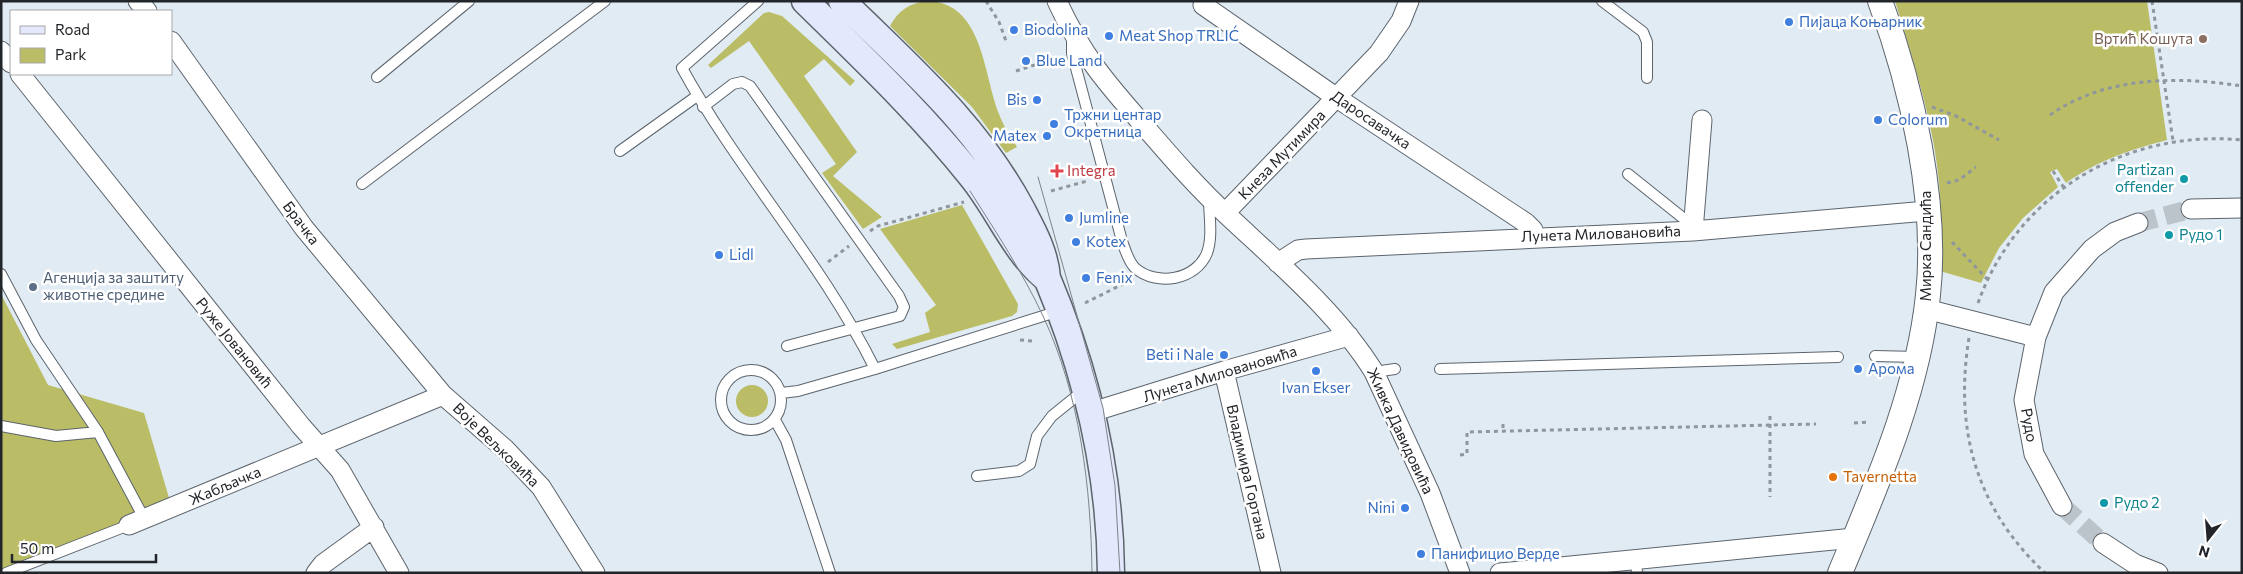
<svg xmlns="http://www.w3.org/2000/svg" width="2243" height="574" viewBox="0 0 2243 574" font-family="Commissioner,sans-serif">
	<rect width="100%" height="100%" fill="#e1ebf4"/>
	<path fill="#babd65" d="M927,1C983,2 983,73 999,114C1003,125 1011,137 1017,147L1006,153L972,107L890,26C898,11 909,3 927,1Z
		M1895,1H2147L2167,140C2129,150 2099,160 2066,183L2057,169L2050,172L2058,187L2023,218L1999,248L1981,283L1940,271C1940,246 1942,220 1940,195C1936,128 1914,64 1895,1Z
		M769,12L782,16L855,81L850,86L824,59L804,76L857,152L833,176L882,217L863,229L822,173L836,164L749,41L711,68L708,65L764,13Z
		M962,205L1018,304L1017,312L1012,316L897,349L892,344L930,332L925,313L936,305L880,229Z
		M1,294L48,385L144,413L172,508L1,573Z
		M736 401a16 16 0 1 1 32 0a16 16 0 1 1-32 0Z"/>
	<g fill="none" stroke-linecap="round" stroke-linejoin="round">
		<path stroke="#bbc3cb" stroke-width="19" stroke-dasharray="19 9" stroke-linecap="butt" d="M2138,223L2191,209
			M2062,506L2103,543"/>
		<g stroke="#5c646c" stroke-width="12">
			<path id="service" d="M758,1L682,68C739,172 822,262 875,369
				M1602,1L1643,32L1647,42V78
				M1072,36V53L1122,241C1125,249 1128,261 1135,268C1157,287 1196,280 1207,253C1213,237 1209,215 1209,199
				M377,77L469,1
				M703,107L733,84L742,82L750,86L899,296L904,307L900,316L787,346
				M620,151L697,96
				M1628,174L1688,222L1694,224
				M362,184L605,1
				M1,274L36,340L98,432L144,518
				M1875,356L1917,357
				M1440,369L1838,357
				M721 400a30 30 0 1 1 60 0a30 30 0 1 1-60 0Z
				M1374,372L1395,369
				M781,393L798,391L875,369L1059,311
				M775,420L786,440L830,573
				M1,426L56,436L98,432
				M977,476L1019,471L1030,464L1037,436L1052,416L1083,391
				M1636,560L1637,573
				M6,573L129,525"/>
		</g>
		<g stroke="#5c646c" stroke-width="21">
			<path id="minor" d="M138,1L147,11
				M1057,1C1081,54 1108,85 1146,128C1172,158 1197,187 1226,214C1277,262 1337,312 1374,372L1430,493L1460,573
				M1203,5L1337,98L1526,223L1533,230L1534,237
				M171,41L304,228L443,395L505,449L541,487L595,573
				M1,51L11,63
				M20,74L301,426L340,470L399,573
				M2191,209L2242,208
				M1225,213L1379,53L1401,21L1409,1
				M1693,231L1702,120
				M1278,263L1298,250L1306,249L1693,231L1927,211
				M1926,309L2036,337
				M1224,371L1271,573
				M1092,412L1224,371L1349,336
				M2062,506L2034,454L2024,400L2036,337L2054,292L2092,249L2115,232L2138,223
				M129,525L443,395
				M2103,543L2135,564L2158,573
				M316,573L323,564L374,527
				M1500,573L1854,538"/>
		</g>
		<g stroke="#5c646c" stroke-width="26">
			<path id="tertiary" d="M1840,573C1877,484 1918,392 1928,295C1938,204 1912,86 1880,1"/>
		</g>
		<g stroke="#5c646c" stroke-width="29">
			<path id="secondary" d="M805,1C863,58 922,114 972,177C998,209 1014,251 1046,278
				M842,1C908,66 976,124 1021,208C1033,231 1045,252 1047,278C1087,373 1110,470 1111,573"/>
		</g>
		<path stroke="#8f969d" stroke-width="3" stroke-dasharray="4 4" stroke-linecap="butt" d="M986,1L999,22L1006,41
			M2152,1L2173,141
			M1016,71L1059,57
			M1932,107L1956,116L1999,140
			M2050,115C2105,76 2178,76 2242,86
			M2053,171L2064,188
			M1947,183L1959,180L1976,167
			M1051,191L1087,181
			M870,231L878,226L964,202
			M1952,242L1988,280
			M828,262L849,246
			M1085,303L1129,281
			M1978,303C2018,192 2127,129 2242,140
			M1969,338C1954,430 1976,508 2045,573
			M1020,340L1032,341
			M1770,416V497
			M1854,423L1869,422
			M1503,424V431
			M1460,455L1467,454V432L1816,424"/>
		<use href="#service" stroke="#fff" stroke-width="10"/>
		<use href="#minor" stroke="#fff" stroke-width="19"/>
		<use href="#tertiary" stroke="#fff" stroke-width="24"/>
		<use href="#secondary" stroke="#e3e8fc" stroke-width="26"/>
		<path stroke="#7d838a" stroke-width="1" d="M1038,177L1103,408L1115,486L1120,573
			M970,191C996,232 1023,273 1043,316C1080,395 1091,487 1092,573"/>
	</g>
	<g fill="#3f7fe0" stroke="#fff" stroke-width="2">
		<circle cx="1789" cy="22" r="5"/>
		<circle cx="1014" cy="30" r="5"/>
		<circle cx="1109" cy="36" r="5"/>
		<circle cx="1026" cy="61" r="5"/>
		<circle cx="1037" cy="100" r="5"/>
		<circle cx="1878" cy="120" r="5"/>
		<circle cx="1054" cy="124" r="5"/>
		<circle cx="1047" cy="136" r="5"/>
		<circle cx="1069" cy="218" r="5"/>
		<circle cx="1076" cy="242" r="5"/>
		<circle cx="719" cy="255" r="5"/>
		<circle cx="1086" cy="278" r="5"/>
		<circle cx="1224" cy="355" r="5"/>
		<circle cx="1858" cy="369" r="5"/>
		<circle cx="1316" cy="371" r="5"/>
		<circle cx="1405" cy="508" r="5"/>
		<circle cx="1421" cy="554" r="5"/>
	</g>
	<circle fill="#8d6e63" stroke="#fff" stroke-width="2" cx="2203" cy="39" r="5"/>
	<path fill="#e0444e" stroke="#fff" stroke-width="2" d="M1054.5 163.5h5v5h5v5h-5v5h-5v-5h-5v-5h5z"/>
	<g fill="#0f9aa8" stroke="#fff" stroke-width="2">
		<circle cx="2184" cy="179" r="5"/>
		<circle cx="2169" cy="235" r="5"/>
		<circle cx="2104" cy="503" r="5"/>
	</g>
	<circle fill="#5c6f8a" stroke="#fff" stroke-width="2" cx="33" cy="287" r="5"/>
	<circle fill="#e8710a" stroke="#fff" stroke-width="2" cx="1833" cy="477" r="5"/>
	<g text-anchor="middle" stroke-width="5" stroke-linejoin="round" paint-order="stroke">
		<g font-size="15" fill="#366cbe" stroke="#fff" text-anchor="start">
			<text x="1799" y="27">Пијаца Коњарник</text>
			<text x="1024" y="35">Biodolina</text>
			<text x="1119" y="41">Meat Shop TRLIĆ</text>
			<text x="1036" y="66">Blue Land</text>
			<text x="1027" y="105" text-anchor="end">Bis</text>
			<text x="1064" y="120">Тржни центар<tspan x="1064" dy="17">Окретница</tspan></text>
			<text x="1888" y="125">Colorum</text>
			<text x="1037" y="141" text-anchor="end">Matex</text>
			<text x="1079" y="223">Jumline</text>
			<text x="1086" y="247">Kotex</text>
			<text x="729" y="260">Lidl</text>
			<text x="1096" y="283">Fenix</text>
			<text x="1214" y="360" text-anchor="end">Beti i Nale</text>
			<text x="1868" y="374">Арома</text>
			<text x="1316" y="393" text-anchor="middle">Ivan Ekser</text>
			<text x="1395" y="513" text-anchor="end">Nini</text>
			<text x="1431" y="559">Панифицио Верде</text>
		</g>
		<g font-size="15" fill="#785e54" stroke="#fff" text-anchor="end">
			<text x="2193" y="44">Вртић Кошута</text>
		</g>
		<g font-size="15" fill="#222529" stroke="#fff">
			<text transform="translate(1371 120) rotate(34)" y="5">Даросавачка</text>
			<text transform="translate(1282 155) rotate(-46)" y="5">Кнеза Мутимира</text>
			<text transform="translate(301 223) rotate(53)" y="5">Брачка</text>
			<text transform="translate(1601 234) rotate(-2)" y="5">Лунета Миловановића</text>
			<text transform="translate(1926 246) rotate(-90)" y="5">Мирка Сандића</text>
			<text transform="translate(234 343) rotate(51)" y="5">Руже Јовановић</text>
			<text transform="translate(1220 374) rotate(-17)" y="5">Лунета Миловановића</text>
			<text transform="translate(2029 425) rotate(80)" y="5">Рудо</text>
			<text transform="translate(1400 431) rotate(65)" y="5">Живка Давидовића</text>
			<text transform="translate(496 445) rotate(44)" y="5">Воје Вељковића</text>
			<text transform="translate(1247 472) rotate(77)" y="5">Владимира Гортана</text>
			<text transform="translate(225 486) rotate(-23)" y="5">Жабљачка</text>
		</g>
		<g font-size="15" fill="#0d838f" stroke="#fff" text-anchor="start">
			<text x="2174" y="175" text-anchor="end">Partizan<tspan x="2174" dy="17">offender</tspan></text>
			<text x="2179" y="240">Рудо 1</text>
			<text x="2114" y="508">Рудо 2</text>
		</g>
		<g font-size="15" fill="#be3a42" stroke="#fff" text-anchor="start">
			<text x="1067" y="176">Integra</text>
		</g>
		<g font-size="15" fill="#4e5e75" stroke="#fff" text-anchor="start">
			<text x="43" y="283">Агенција за заштиту<tspan x="43" dy="17">животне средине</tspan></text>
		</g>
		<g font-size="15" fill="#c56008" stroke="#fff" text-anchor="start">
			<text x="1843" y="482">Tavernetta</text>
		</g>
	</g>
	<rect width="2243" height="574" fill="none" stroke="#222529" stroke-width="5"/>
	<rect x="10" y="10" width="162" height="65" fill="#ffffff" stroke="#a7a8a9"/>
	<rect x="20" y="26" width="25" height="8" fill="#e3e8fc" stroke="#a7a8a9"/>
	<text x="55" y="35" font-size="15" fill="#222529">Road</text>
	<rect x="20" y="48" width="25" height="15" fill="#babd65" stroke="#a7a8a9"/>
	<text x="55" y="60" font-size="15" fill="#222529">Park</text>
	<g transform="translate(2208 539) rotate(197)" stroke="#ffffff" stroke-width="4" paint-order="stroke">
	<path d="M0-4L9 19L0 12L-9 19Z" fill="#222529"/>
	<text y="-8" font-size="14" font-weight="bold" text-anchor="middle" fill="#222529">N</text>
	</g>
	<path d="M12 554v8h144v-8" fill="none" stroke="#222529" stroke-width="2.5"/>
	<text x="20" y="554" font-size="15" fill="#222529" stroke="#ffffff" stroke-width="4" paint-order="stroke">50 m</text>
</svg>
